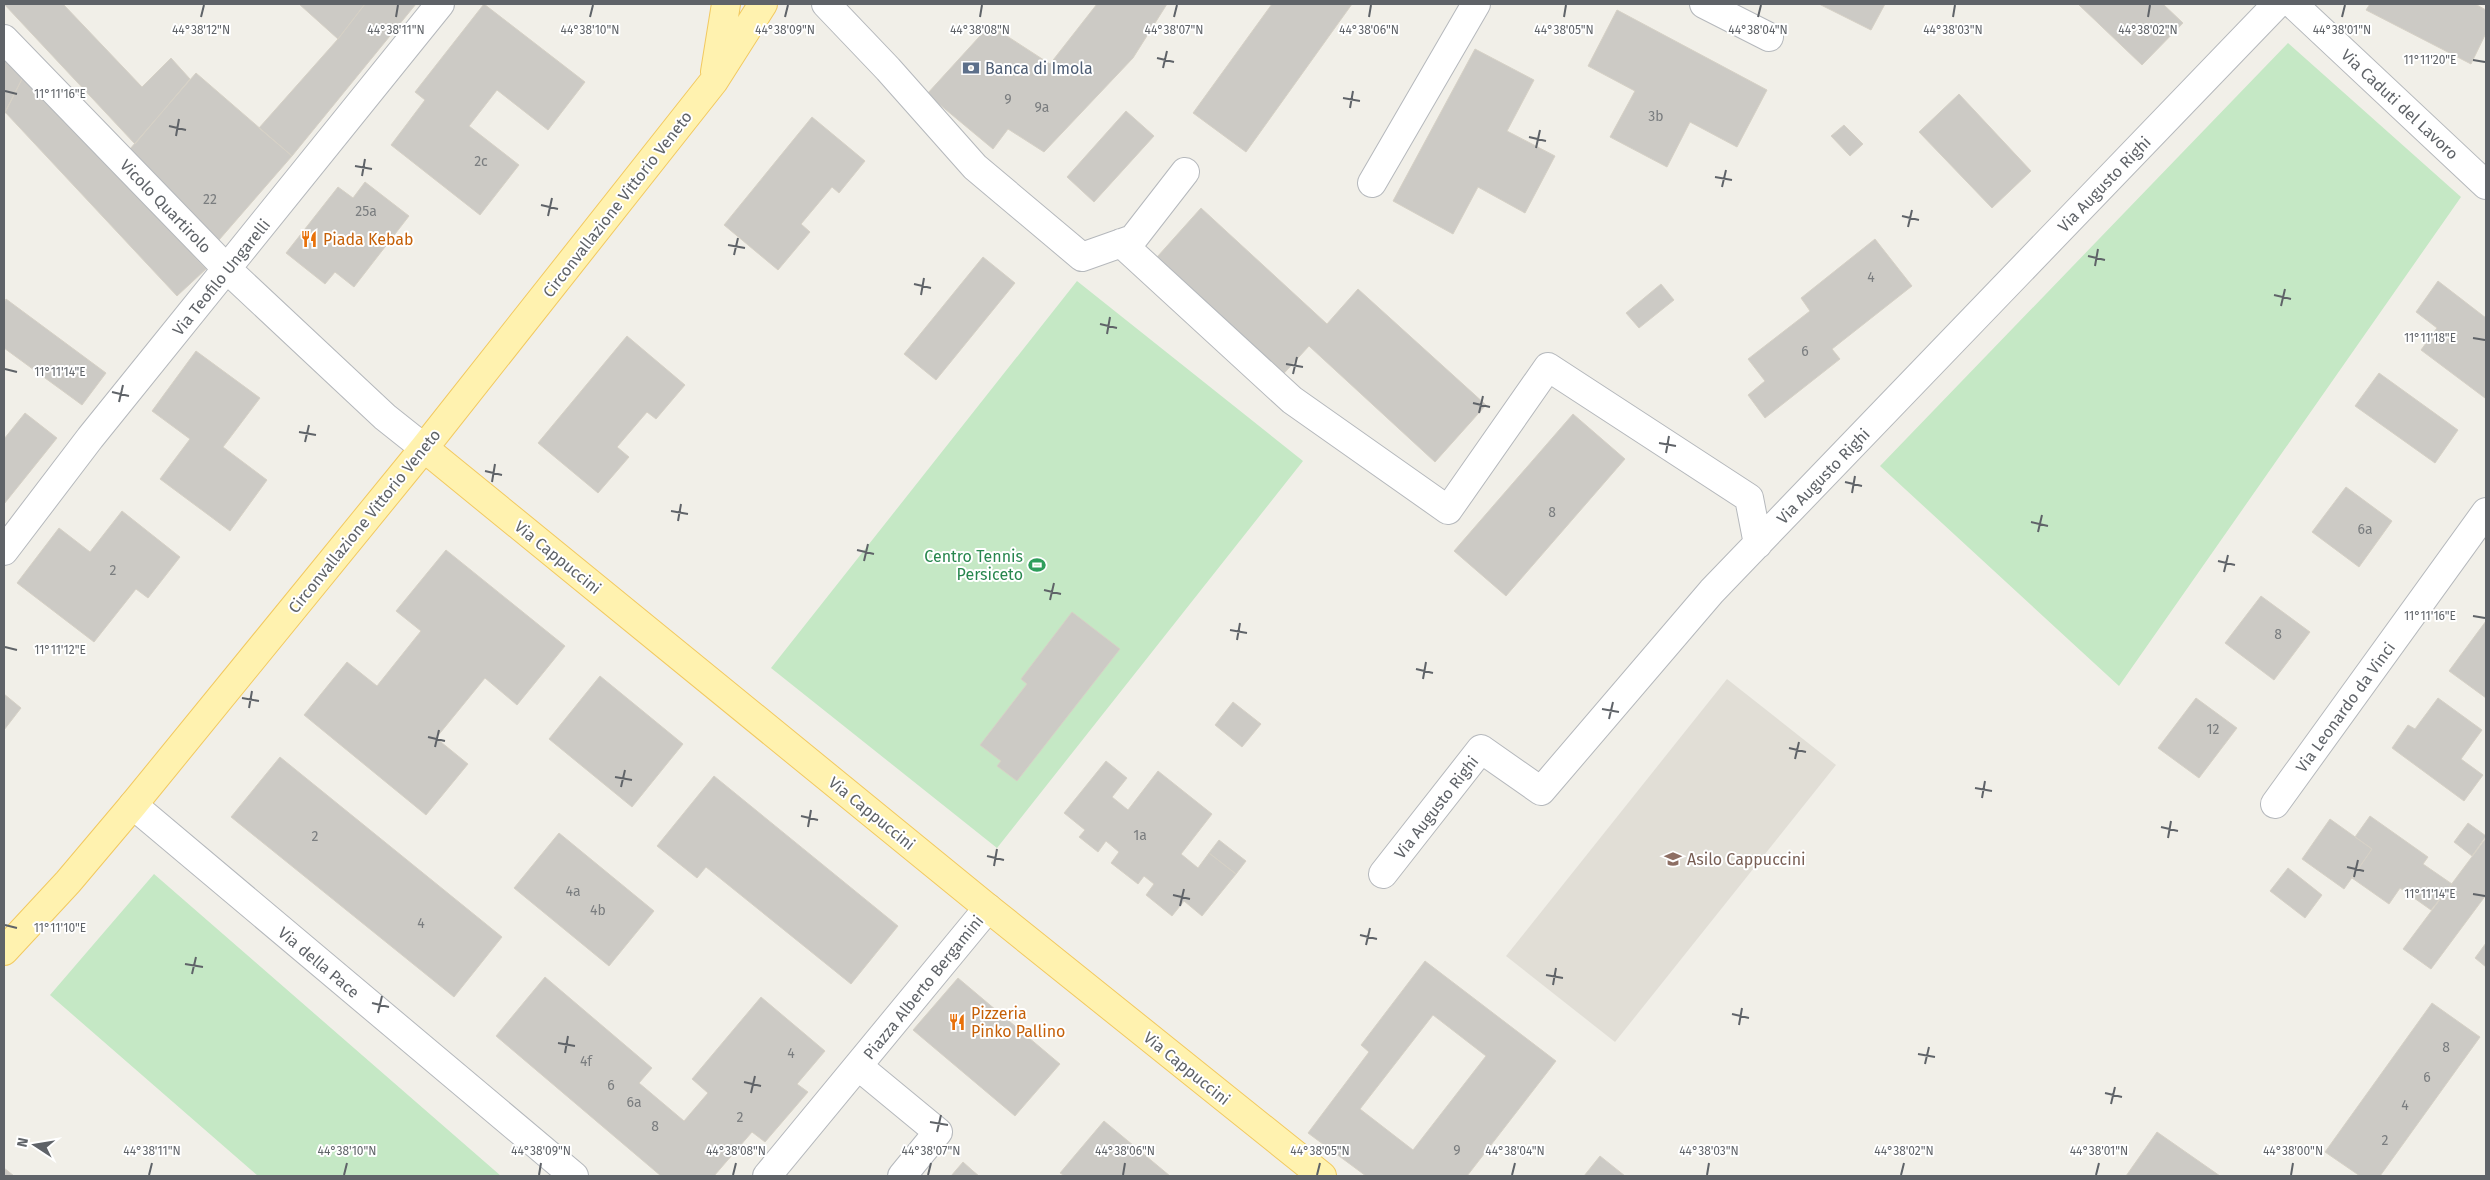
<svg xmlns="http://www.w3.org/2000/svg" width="2490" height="1180" viewBox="0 0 2490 1180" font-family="'Fira Sans',sans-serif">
	<rect width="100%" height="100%" fill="#f1efe8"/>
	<path fill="#e1ded6" d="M1727,679L1836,765L1615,1042L1506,956Z"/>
	<path fill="#c5e8c5" d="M2288,43L2461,197L2119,686L1880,466Z
		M1077,281L1303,461L997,848L771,668Z
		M154,874L501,1176H258L50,995Z"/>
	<path fill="#cccac5" stroke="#d6d1c6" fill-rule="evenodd" d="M4,4H63L142,87L171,58L190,79L135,144Z
		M299,4H365L338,39Z
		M365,4H416L292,156L259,128L338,39Z
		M484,4L585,82L548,130L497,90L469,126L519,165L480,215L391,145L425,100L415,92Z
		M1097,4H1167L1133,58L1044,152L1008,129L993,149L927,94L990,25L1050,64Z
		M1272,4H1352L1246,152L1193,113Z
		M1819,4H1885L1871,30Z
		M2078,4H2163L2183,23L2142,65Z
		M2370,4H2475L2486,10V33L2471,64L2366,10Z
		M1617,10L1767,90L1737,147L1690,122L1667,167L1610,137L1635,91L1588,66Z
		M1475,49L1534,80L1507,131L1555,156L1525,213L1478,187L1453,234L1393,201Z
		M4,54L24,75L4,115Z
		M196,73L292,156L219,240L123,157Z
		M24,75L206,269L177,296L5,112Z
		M1959,94L2031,171L1992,208L1919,132Z
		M1126,111L1154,136L1094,202L1067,177Z
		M812,117L865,161L839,193L832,187L801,224L810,232L778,270L724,225Z
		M1844,125L1863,144L1850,156L1831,136Z
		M365,182L409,216L354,287L335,272L325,284L286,253L338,187L353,198Z
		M1201,208L1327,324L1358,289L1486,405L1435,462L1309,346L1276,382L1149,266Z
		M1875,239L1912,286L1832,349L1840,359L1765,418L1748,395L1765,381L1748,359L1810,311L1801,298Z
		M983,257L1015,283L936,380L904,354Z
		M2438,281L2486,318L2485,398L2421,350L2437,328L2416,312Z
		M1661,284L1674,300L1639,328L1626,313Z
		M6,299L106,373L82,405L4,348V303Z
		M627,336L685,385L656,419L647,412L617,447L629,457L598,493L538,443Z
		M196,351L260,398L223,447L267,480L230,531L160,479L190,439L152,411Z
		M2379,373L2458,430L2435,463L2355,406Z
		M25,413L57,438L4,504V439Z
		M1573,414L1625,459L1506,596L1454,551Z
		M2346,487L2392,521L2359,567L2312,532Z
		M122,511L180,557L148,598L136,589L94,642L17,583L59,528L90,552Z
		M446,550L565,646L517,705L485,678L436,738L468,764L426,815L304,715L347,662L377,686L421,631L396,611Z
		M2261,596L2310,632L2274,680L2225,643Z
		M1072,612L1120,649L1017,781L997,766L1001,761L980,745L1027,684L1021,679Z
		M2486,621V698L2449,671Z
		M600,676L683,744L632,807L549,739Z
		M4,694L21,708L4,730Z
		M2196,698L2237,728L2199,778L2158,748Z
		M2438,698L2482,730L2461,759L2483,775L2464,801L2392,748L2408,725L2415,729Z
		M1233,702L1261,724L1242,747L1215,725Z
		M280,757L502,937L454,997L231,817Z
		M1106,761L1127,778L1112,797L1128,810L1158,771L1212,814L1181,854L1198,868L1209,853L1236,874L1202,916L1184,901L1172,916L1146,895L1154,884L1144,876L1138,884L1111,863L1119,852L1106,841L1098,852L1079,837L1085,830L1064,813Z
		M714,776L898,926L851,984L706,867L697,878L657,846Z
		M2370,816L2428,857L2423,864L2452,884L2431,910L2400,888L2389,904L2352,878L2372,849L2355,837Z
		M2330,819L2372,849L2344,889L2302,859Z
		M2468,823L2486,836L2472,856L2454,842Z
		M559,833L654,911L609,966L514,888Z
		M2486,838V895L2431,969L2403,949Z
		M1219,840L1246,861L1236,874L1209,853Z
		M2288,868L2322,895L2305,918L2270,891Z
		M2486,943V967L2475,958Z
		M1425,961L1556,1061L1467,1176H1366L1308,1133L1369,1052L1361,1045ZM1433,1015L1486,1056L1413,1150L1360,1109Z
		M545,977L652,1068L639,1083L684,1121L708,1093L692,1079L761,997L825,1051L797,1084L808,1092L765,1142L752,1132L714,1176H661L496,1036Z
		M958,978L1060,1064L1015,1116L913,1030Z
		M2432,1003L2480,1037L2380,1176H2360L2325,1152Z
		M1104,1121L1170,1176H1065L1060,1173Z
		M2157,1132L2220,1176H2126Z
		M1600,1156L1625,1176H1584Z
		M963,1162L973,1171L979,1176H951Z
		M4,1168L14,1176H4Z"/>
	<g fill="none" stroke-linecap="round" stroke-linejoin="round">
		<g stroke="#b5b8bc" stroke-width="30">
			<path id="minor" d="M826,4L888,69L975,167L1082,257L1133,239L1185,172
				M1704,4L1769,37
				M2293,4L2486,185
				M4,39L228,270L385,417L424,448
				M1372,183L1476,4
				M1121,243L1292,400L1448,510L1548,367L1749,498L1758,544
				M4,551L90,438L440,4
				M2275,804L2486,512
				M133,805L574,1176
				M1383,874L1481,749L1541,791L1712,591L2277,4
				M858,1066L938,1132L902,1176
				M767,1176L988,908"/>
		</g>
		<g stroke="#f2c960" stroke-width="30">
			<path id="major" d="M715,72L726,4
				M424,448L988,908L1322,1176
				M4,951L68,882L133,805L424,448L714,81L763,4"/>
		</g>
		<use href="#minor" stroke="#fff" stroke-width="28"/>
		<use href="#major" stroke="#fff2af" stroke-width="28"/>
	</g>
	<path fill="none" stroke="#5f6368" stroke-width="2" d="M201,17L204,5M396,17L398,5M590,17L593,5M785,17L788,5M980,17L982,5M1174,17L1177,5M1369,17L1371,5M1564,17L1566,5M1758,17L1761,5M1953,17L1955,5M2148,17L2150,5M2342,17L2345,5M1157,58L1174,62M2473,60L2485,62M1163,68L1167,51M5,91L17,94M1343,98L1360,101M1350,108L1353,91M169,126L186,130M176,136L179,119M1529,137L1546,141M1536,148L1540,130M355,166L372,169M362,176L365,159M1715,177L1732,180M1722,187L1726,170M541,205L558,209M548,216L552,198M1902,216L1919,220M1908,227L1912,210M728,245L745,248M734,255L738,238M2088,256L2105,260M2095,266L2098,249M914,284L931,288M921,295L924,278M2274,295L2291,299M2281,306L2285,289M1100,324L1117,328M1107,334L1110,317M2473,338L2485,340M1286,364L1303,367M5,369L17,372M1293,374L1297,357M112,392L129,396M119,402L123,385M1473,403L1490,407M1479,413L1483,396M299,432L316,435M305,442L309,425M1659,443L1676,446M1666,453L1669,436M485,471L502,475M492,482L495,464M1845,482L1862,486M1852,493L1855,476M671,511L688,514M678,521L681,504M2031,522L2048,526M2038,532L2042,515M857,550L874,554M864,561L868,544M2218,561L2235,565M2224,572L2228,555M1044,590L1061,594M1050,600L1054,583M2473,616L2485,618M1230,630L1247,633M1237,640L1240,623M5,647L17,650M1416,669L1433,673M1423,679L1426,662M242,698L259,701M249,708L252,691M1602,709L1619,712M1609,719L1613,702M428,737L445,741M435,747L439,730M1789,748L1806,752M1795,759L1799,742M615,777L632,780M621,787L625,770M1975,788L1992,791M1982,798L1985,781M801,816L818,820M808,827L811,810M2161,827L2178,831M2168,838L2171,821M987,856L1004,860M994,866L997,849M2347,867L2364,871M2354,877L2358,860M2473,894L2485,896M1173,895L1190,899M1180,906L1184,889M5,925L17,928M1360,935L1377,939M1366,945L1370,928M185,964L203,967M192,974L196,957M1546,975L1563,978M1553,985L1556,968M372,1003L389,1007M378,1013L382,996M1732,1014L1749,1018M1739,1025L1742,1008M558,1043L575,1046M565,1053L568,1036M1918,1054L1935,1057M1925,1064L1929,1047M744,1082L761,1086M751,1093L755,1076M2105,1093L2122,1097M2111,1104L2115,1087M930,1122L948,1125M937,1132L941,1115M149,1175L152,1163M344,1175L347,1163M539,1175L541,1163M733,1175L736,1163M928,1175L931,1163M1123,1175L1125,1163M1317,1175L1320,1163M1512,1175L1515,1163M1707,1175L1709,1163M1901,1175L1904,1163M2096,1175L2099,1163M2291,1175L2293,1163"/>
	<defs>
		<g id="bank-bare" transform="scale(1.35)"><path d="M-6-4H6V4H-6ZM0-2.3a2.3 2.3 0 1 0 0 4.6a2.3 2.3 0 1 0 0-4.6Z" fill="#5c6f8a" stroke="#fff" stroke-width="2.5" paint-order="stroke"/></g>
		<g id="restaurant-bare" transform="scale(1.35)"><path d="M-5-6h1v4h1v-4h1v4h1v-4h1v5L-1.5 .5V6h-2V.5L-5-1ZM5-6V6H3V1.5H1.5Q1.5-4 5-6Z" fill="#e8710a" stroke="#fff" stroke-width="2.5" paint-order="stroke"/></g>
		<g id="stadium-bare" transform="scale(1.35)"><path d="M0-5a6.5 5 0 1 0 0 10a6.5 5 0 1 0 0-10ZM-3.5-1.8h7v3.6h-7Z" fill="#2e9e5b" stroke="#fff" stroke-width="2.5" paint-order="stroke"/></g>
		<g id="school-bare" transform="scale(1.35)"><path d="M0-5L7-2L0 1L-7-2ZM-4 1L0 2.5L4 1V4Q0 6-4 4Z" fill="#8d6e63" stroke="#fff" stroke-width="2.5" paint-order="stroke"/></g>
	</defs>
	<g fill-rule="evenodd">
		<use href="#bank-bare" x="971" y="68"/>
		<use href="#restaurant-bare" x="309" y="239"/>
		<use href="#stadium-bare" x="1037" y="565"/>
		<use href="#school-bare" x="1673" y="859"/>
		<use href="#restaurant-bare" x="957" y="1022"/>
	</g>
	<g text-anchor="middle" stroke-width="4" stroke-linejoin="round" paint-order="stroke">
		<g font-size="14" fill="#7a7d7f">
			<text x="1008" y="104">9</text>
			<text x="1042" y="112">9a</text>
			<text x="1656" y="121">3b</text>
			<text x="481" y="166">2c</text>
			<text x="210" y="204">22</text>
			<text x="366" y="216">25a</text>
			<text x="1871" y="282">4</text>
			<text x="1805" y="356">6</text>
			<text x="1552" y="517">8</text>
			<text x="2365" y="534">6a</text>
			<text x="113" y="575">2</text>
			<text x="2278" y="639">8</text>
			<text x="2213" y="734">12</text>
			<text x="1140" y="840">1a</text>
			<text x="315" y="841">2</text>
			<text x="573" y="896">4a</text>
			<text x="598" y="915">4b</text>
			<text x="421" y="928">4</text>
			<text x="2446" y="1052">8</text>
			<text x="791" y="1058">4</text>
			<text x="586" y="1066">4f</text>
			<text x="2427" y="1082">6</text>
			<text x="611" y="1090">6</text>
			<text x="634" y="1107">6a</text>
			<text x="2405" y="1110">4</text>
			<text x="740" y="1122">2</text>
			<text x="655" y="1131">8</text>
			<text x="2385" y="1145">2</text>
			<text x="1457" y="1155">9</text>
		</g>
		<g font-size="16" fill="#4e5e75" stroke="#fff" text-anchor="start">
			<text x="985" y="74">Banca di Imola</text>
		</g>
		<g font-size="16" fill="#5f6368" stroke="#fff">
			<text transform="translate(2400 104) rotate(43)" y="6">Via Caduti del Lavoro</text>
			<text transform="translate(2104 184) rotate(-46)" y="6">Via Augusto Righi</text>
			<text transform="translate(617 204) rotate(-52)" y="6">Circonvallazione Vittorio Veneto</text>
			<text transform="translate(166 206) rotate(46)" y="6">Vicolo Quartirolo</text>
			<text transform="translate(221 277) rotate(-51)" y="6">Via Teofilo Ungarelli</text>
			<text transform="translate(1823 476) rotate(-46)" y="6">Via Augusto Righi</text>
			<text transform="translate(364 521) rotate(-51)" y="6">Circonvallazione Vittorio Veneto</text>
			<text transform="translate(558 557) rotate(39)" y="6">Via Cappuccini</text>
			<text transform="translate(2345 707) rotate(-54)" y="6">Via Leonardo da Vinci</text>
			<text transform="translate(1436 807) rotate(-52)" y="6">Via Augusto Righi</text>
			<text transform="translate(872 813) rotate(39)" y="6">Via Cappuccini</text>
			<text transform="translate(319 962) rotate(40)" y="6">Via della Pace</text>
			<text transform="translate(923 987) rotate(-51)" y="6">Piazza Alberto Bergamini</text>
			<text transform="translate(1187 1068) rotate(39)" y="6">Via Cappuccini</text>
		</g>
		<g font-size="16" fill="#c56008" stroke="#fff" text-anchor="start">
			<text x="323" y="245">Piada Kebab</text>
			<text x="971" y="1019">Pizzeria<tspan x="971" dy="18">Pinko Pallino</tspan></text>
		</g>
		<g font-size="16" fill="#27864d" stroke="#fff" text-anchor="end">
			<text x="1023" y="562">Centro Tennis<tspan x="1023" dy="18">Persiceto</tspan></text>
		</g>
		<g font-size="16" fill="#785e54" stroke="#fff" text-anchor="start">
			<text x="1687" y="865">Asilo Cappuccini</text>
		</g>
	</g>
	<g font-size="12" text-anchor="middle" fill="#5f6368" stroke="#fff" stroke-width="4" stroke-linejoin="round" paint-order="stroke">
		<text x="201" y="34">44°38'12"N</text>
		<text x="396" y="34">44°38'11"N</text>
		<text x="590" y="34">44°38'10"N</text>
		<text x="785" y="34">44°38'09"N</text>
		<text x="980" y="34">44°38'08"N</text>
		<text x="1174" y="34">44°38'07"N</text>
		<text x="1369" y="34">44°38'06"N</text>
		<text x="1564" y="34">44°38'05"N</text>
		<text x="1758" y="34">44°38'04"N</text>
		<text x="1953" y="34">44°38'03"N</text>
		<text x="2148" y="34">44°38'02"N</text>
		<text x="2342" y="34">44°38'01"N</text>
		<text x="2430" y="64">11°11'20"E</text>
		<text x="60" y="98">11°11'16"E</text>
		<text x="2430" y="342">11°11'18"E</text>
		<text x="60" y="376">11°11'14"E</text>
		<text x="2430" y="620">11°11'16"E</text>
		<text x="60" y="654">11°11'12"E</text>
		<text x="2430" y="898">11°11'14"E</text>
		<text x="60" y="932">11°11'10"E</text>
		<text x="152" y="1155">44°38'11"N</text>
		<text x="347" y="1155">44°38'10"N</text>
		<text x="541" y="1155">44°38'09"N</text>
		<text x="736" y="1155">44°38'08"N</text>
		<text x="931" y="1155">44°38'07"N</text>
		<text x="1125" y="1155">44°38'06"N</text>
		<text x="1320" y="1155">44°38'05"N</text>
		<text x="1515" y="1155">44°38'04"N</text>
		<text x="1709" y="1155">44°38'03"N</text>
		<text x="1904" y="1155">44°38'02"N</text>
		<text x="2099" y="1155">44°38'01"N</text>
		<text x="2293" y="1155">44°38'00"N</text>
	</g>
	<rect width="2490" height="1180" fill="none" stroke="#5f6368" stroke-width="10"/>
	<g transform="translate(35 1145) rotate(282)" stroke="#ffffff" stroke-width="4" paint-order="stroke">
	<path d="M0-4L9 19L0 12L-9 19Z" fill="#5f6368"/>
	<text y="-8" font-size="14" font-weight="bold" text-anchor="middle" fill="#5f6368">N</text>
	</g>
</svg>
